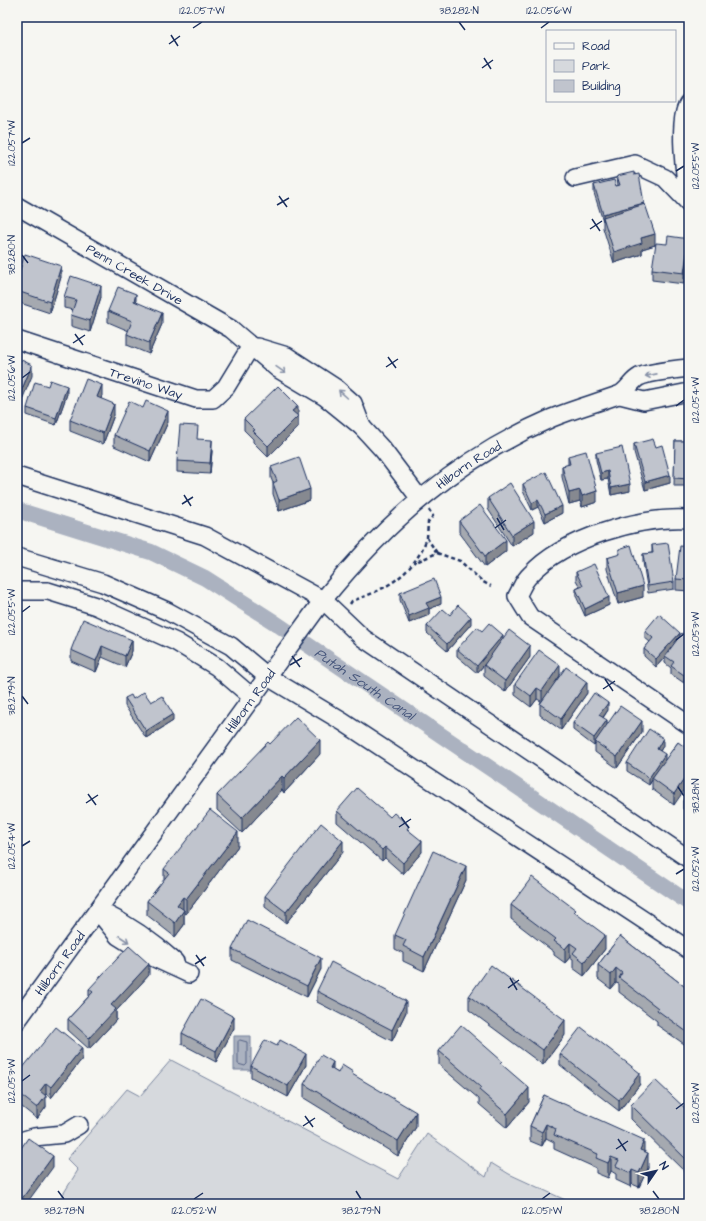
<svg xmlns="http://www.w3.org/2000/svg" width="706" height="1221" viewBox="0 0 706 1221" font-family="'Architects Daughter',sans-serif">
	<rect width="100%" height="100%" fill="#f6f6f2"/>
	<filter id="ink" filterUnits="userSpaceOnUse"><feTurbulence type="fractalNoise" baseFrequency=".025" numOctaves="2"/><feDisplacementMap in="SourceGraphic" scale="8" xChannelSelector="R" yChannelSelector="G"/><feConvolveMatrix kernelMatrix="1 2 1 2 8 2 1 2 1" color-interpolation-filters="sRGB"/></filter>
	<g filter="url(#ink)">
		<path fill="#d6d9dd" stroke="#78849e" d="M171,1060L398,1179L427,1134L486,1177L491,1163L509,1174L574,1204H57L78,1170L67,1159L127,1089L140,1096Z"/>
		<path fill="#abb2c0" stroke="#717e99" d="M234,1036H251V1070H234Z"/>
		<g fill="none" stroke-linecap="round" stroke-linejoin="round">
			<path stroke="#556385" stroke-width="1" d="M240,1040L247,1042V1064L245,1066L238,1064V1042Z"/>
			<path stroke="#abb2c0" stroke-width="16" id="s1" d="M17,510L151,552L205,578L274,622L689,903"/>
			<g stroke="#1b2f5e" stroke-width="20">
				<g id="minor">
					<path d="M575,178L635,164L665,178L689,203C686,185 676,115 689,103"/>
					<path id="s2" d="M17,206L231,329L278,369L325,397L362,427L383,450L420,499"/>
					<path id="s3" d="M17,340L196,399H213L226,387L251,346"/>
					<path d="M257,347L287,356L336,388L353,403L362,427"/>
					<path d="M620,395L644,401L689,392"/>
					<path d="M17,476L205,536L323,600L363,638L689,859"/>
					<path d="M689,519C640,516 564,538 530,575C524,580 521,589 517,596L530,617L689,725"/>
					<path d="M17,557L103,583L167,611L231,646L268,677L343,722L689,950"/>
					<path d="M17,591H48L96,606L176,642L217,667L253,698"/>
					<path d="M98,911L118,936L150,956L189,974"/>
					<path d="M102,912C129,925 153,942 175,962"/>
					<path id="s4" d="M17,1021L323,600C388,520 457,459 552,418C574,409 596,403 618,395C627,392 631,381 639,377C646,373 679,369 689,368"/>
					<path d="M17,1142L34,1137L64,1134L79,1125"/>
				</g>
			</g>
			<path stroke="#1b2f5e" stroke-width="2.5" stroke-dasharray="4 3" stroke-linecap="butt" d="M427,538L428,522L433,516L429,510
				M437,553L460,561L483,582L491,586
				M350,604L352,601C387,589 414,574 427,538L437,553L416,562"/>
			<use href="#minor" stroke="#f6f6f2" stroke-width="17"/>
		</g>
		<path fill="#a5a9b0" stroke="#1b2f5e" d="M617,176L644,204L655,245L642,249V254L614,263L603,228V221L594,193V185L616,186H618Z
			M689,250L684,284L652,280V269Z
			M61,277L50,313L17,302V279Z
			M64,297H101L90,332L71,326V315L73,310L64,308Z
			M136,302L162,324L149,354L127,345V334L129,331L108,322V311Z
			M67,394L56,425L27,415V408Z
			M102,396L101,398L114,415L103,444L70,431V420Z
			M298,416V427L268,457L253,442V439L244,430V419Z
			M168,422L150,462L114,446V435Z
			M198,439L212,451L210,474L177,472V461Z
			M675,441H689V486H674Z
			M634,444L656,447L670,483L645,490L634,452Z
			M596,453L630,491L611,495L608,479L601,480L596,460Z
			M568,456L597,502L582,507L580,501L569,504L562,477V466L568,465Z
			M271,467L310,500L279,511L273,494V483L271,478Z
			M523,484L562,513L545,522L538,507L532,510L523,491Z
			M488,498L534,532L512,546L488,509Z
			M459,521L506,551L485,567L459,532Z
			M652,545L674,582V589L648,593L643,562V554L652,553Z
			M689,547V591L676,590V579Z
			M619,549L643,597L618,604L607,569V558L619,555Z
			M576,572L609,605L585,616L576,596V589L580,587L576,580Z
			M400,593L441,604L429,609V615L409,623L400,600Z
			M450,615L471,624L447,651L427,633V626Z
			M482,631L503,638L530,657L505,692L484,676V665L477,673L457,656V649Z
			M645,631L688,637L684,683L671,674V668L665,663V657L656,667L644,656V649L650,642L645,638Z
			M132,640V651L125,667L102,657L96,672L71,661V650Z
			M560,676L587,693L561,730L540,715V704L541,701L537,699L531,707L515,695V684Z
			M125,698L133,699L151,702L173,721L146,738L125,706Z
			M608,710L603,718L607,725L642,732L617,768L595,752V744L594,746L573,730V723Z
			M678,742L674,805L652,789V780L649,785L627,771V763L663,746L660,751L665,761Z
			M270,744L320,754L284,793L282,790L242,833L217,810V795Z
			M689,792V813L683,809V801Z
			M337,811L390,817L409,830L422,852L403,874L385,858L382,861L337,822Z
			M238,846L186,914L184,913V925L175,937L147,915V901L164,880V869Z
			M343,852L286,923L265,907V896Z
			M466,880L424,971L403,961V953L395,949V935Z
			M511,905L576,913L605,949L584,976L573,968V959L570,957L565,963L554,955V952L511,919Z
			M620,936L689,990L687,1046L657,1025V1021L619,992V984L616,983L611,989L598,979V965Z
			M232,949L321,969L307,997L232,960Z
			M149,975L116,1011V1020L89,1049L68,1030V1019L89,996V989Z
			M317,991L406,1012L392,1041L317,1002Z
			M469,996L565,1035L543,1065L469,1010Z
			M234,1028L216,1062L182,1044V1033Z
			M439,1051L502,1065L529,1102L507,1128L479,1104V1099L439,1065Z
			M560,1054L640,1084L619,1111L560,1065Z
			M82,1059L51,1098L46,1094L45,1095L46,1107L37,1119L17,1103V1075Z
			M306,1065L288,1097L251,1077V1066Z
			M333,1070L338,1073L353,1075L416,1127L398,1156L304,1098V1084Z
			M544,1095L644,1151L648,1168L639,1187L632,1184L631,1187L616,1180V1174L611,1171L608,1178L596,1173V1168L554,1149V1142L546,1138L542,1146L530,1141V1126Z
			M631,1105L689,1112V1176L631,1119Z"/>
		<path fill="#868990" stroke="#1b2f5e" d="M644,203V210L603,217V221V214Z
			M655,234V245L642,249V254L614,263V252L641,238Z
			M689,239V250L684,284V273Z
			M18,253V264L17,266V255Z
			M61,266V277L50,313V302Z
			M101,286V297L90,332V321Z
			M136,294V305L134,301Z
			M162,313V324L149,354V343Z
			M32,365V376L17,412V401Z
			M102,385V396L97,408V397Z
			M67,386V394L56,425V418Z
			M114,404V415L103,444V433Z
			M298,406V417L292,411Z
			M168,411V422L150,462V451Z
			M298,416V427L268,457V446Z
			M212,440V451L210,474V463Z
			M608,471V479L601,480V473Z
			M670,475V483L645,490V482Z
			M630,484V491L611,495V488Z
			M310,489V500L279,511V500Z
			M580,490V501L569,504V493Z
			M597,491V502L582,507V496Z
			M538,500V507L532,510V503Z
			M562,506V513L545,522V514Z
			M534,521V532L512,546V535Z
			M506,540V551L485,567V556Z
			M643,586V597L618,604V593Z
			M441,597V604L429,609V615L409,623V616L426,603Z
			M609,597V605L585,616V609Z
			M471,617V624L447,651V644Z
			M680,633V640L656,667V659Z
			M503,635V643L477,673V666Z
			M132,640V651L125,667V656Z
			M102,646V657L96,672V661Z
			M530,646V657L505,692V681Z
			M560,665V676L542,702V691Z
			M689,668V676L684,683V675Z
			M587,682V693L561,730V719Z
			M537,688V699L531,707V696Z
			M608,703V710L599,723V715Z
			M173,714V721L146,738V731Z
			M607,720V728L595,742V744L594,746V738Z
			M642,721V732L617,768V757Z
			M663,738V746L657,756V749Z
			M320,740V754L284,793V778Z
			M665,754V761L652,778V780L649,785V778Z
			M689,772V783L674,805V794Z
			M282,776V790L242,833V818Z
			M238,832V846L186,914V899Z
			M343,841V852L286,923V912Z
			M422,841V852L403,874V863Z
			M385,847V858L382,861V850Z
			M466,866V880L424,971V957Z
			M183,897V912L177,905Z
			M184,910V925L175,937V923Z
			M605,935V949L584,976V962Z
			M570,943V957L565,963V949Z
			M321,958V969L307,997V986Z
			M149,964V975L116,1011V1020L89,1049V1038L111,1005Z
			M616,968V983L611,989V975Z
			M406,1001V1012L392,1041V1030Z
			M234,1017V1028L216,1062V1051Z
			M565,1020V1035L543,1065V1050Z
			M689,1029V1043L687,1046V1032Z
			M82,1048V1059L51,1098V1087Z
			M306,1054V1065L288,1097V1086Z
			M333,1062V1076L330,1068Z
			M640,1073V1084L619,1111V1100Z
			M46,1083V1094L40,1102V1091Z
			M529,1088V1102L507,1128V1114Z
			M46,1096V1107L37,1119V1108Z
			M416,1112V1127L398,1156V1141Z
			M546,1124V1138L542,1146V1132Z
			M644,1140V1155L640,1150Z
			M648,1153V1168L639,1187V1173Z
			M53,1156V1167L26,1204H18Z
			M611,1157V1171L608,1178V1163Z
			M632,1170V1184L631,1187V1173Z"/>
		<path fill="#c0c4cd" stroke="#1b2f5e" d="M634,172V175L639,174L644,203L603,214L594,185L614,180L616,186L620,185L617,176Z
			M645,204L655,234L641,238L642,243L614,252L603,217Z
			M668,236L689,239L684,273L652,269L656,243L667,244Z
			M25,254L61,266L50,302L17,291V279Z
			M71,276L101,286L90,321L71,315L76,300L64,297Z
			M118,287L136,294L134,301L162,313L149,343L127,334L132,321L108,311Z
			M17,358L32,365L17,401Z
			M86,379L102,385L97,397L114,404L103,433L70,420Z
			M50,380L67,386L56,418L27,408L35,382L48,386Z
			M278,386L298,406L292,411L298,416L268,446L253,431L255,430L244,419Z
			M129,401L143,408L146,401L168,411L150,451L114,435Z
			M180,425L198,426L197,439L212,440L210,463L177,461Z
			M653,439L656,447L662,445L670,475L645,482L634,444Z
			M675,441H689V479L674,478Z
			M622,447L630,484L611,488L608,471L601,473L596,453Z
			M586,451L597,491L582,496L580,490L569,493L562,466L570,464L568,456Z
			M299,457L310,489L279,500L273,483L277,481L271,467Z
			M546,472L562,506L545,514L538,500L532,503L523,484Z
			M510,483L534,521L512,535L488,498Z
			M480,505L506,540L485,556L459,521Z
			M668,543L674,582L648,586L643,554L653,553L652,545Z
			M631,545L643,586L618,593L607,558L620,554L619,549Z
			M680,546L689,547V580L676,579Z
			M594,564L609,597L585,609L576,589L583,586L576,572Z
			M434,579L441,597L426,603L429,608L409,616L400,593Z
			M458,605L471,617L447,644L427,626L443,609L450,615Z
			M659,614L680,633L656,659L644,649L653,638L645,631Z
			M83,619L132,640L125,656L102,646L96,661L71,650Z
			M489,623L503,635L477,666L457,649L477,627L482,631Z
			M509,630L530,646L505,681L484,665Z
			M682,633L688,637L689,636V668L684,675L671,666L674,662L665,656Z
			M539,650L560,665L542,691L537,688L531,696L515,684Z
			M566,667L587,682L561,719L540,704Z
			M144,692L151,702L162,696L173,714L146,731L125,698L131,695L133,699Z
			M594,693L608,703L599,715L607,720L594,738L573,723Z
			M620,706L642,721L617,757L595,742Z
			M296,717L320,740L284,778L282,776L242,818L217,795L268,742L270,744Z
			M649,729L663,738L657,749L665,754L649,778L627,763Z
			M678,742L689,750V772L674,794L652,778Z
			M357,788L390,817L394,813L409,826L407,829L422,841L403,863L385,847L382,850L337,811Z
			M689,792V806L683,801Z
			M210,810L238,832L186,899L183,897L177,905L184,910L175,923L147,901L169,873L164,869Z
			M321,823L343,841L286,912L265,896Z
			M433,851L466,866L424,957L403,946L406,940L395,935Z
			M532,877L576,910L574,912L605,935L584,962L573,953L577,948L570,943L565,949L554,941L556,939L511,905Z
			M247,920L321,958L307,986L232,949Z
			M620,936L689,990V1029L687,1032L657,1010L658,1008L619,978L622,973L616,968L611,975L598,965Z
			M129,946L149,964L111,1005L116,1009L89,1038L68,1019L93,992L89,989Z
			M331,962L406,1001L392,1030L317,991Z
			M491,965L565,1020L543,1050L469,996Z
			M201,999L234,1017L216,1051L182,1033Z
			M461,1025L502,1061L500,1063L529,1088L507,1114L479,1090L481,1087L439,1051Z
			M56,1027L82,1048L51,1087L46,1083L40,1091L46,1096L37,1108L17,1092V1075Z
			M581,1027L640,1073L619,1100L560,1054Z
			M265,1040L277,1046L280,1040L306,1054L288,1086L251,1066Z
			M321,1055L333,1062L330,1068L338,1073L342,1065L353,1072L352,1074L416,1112L398,1141L304,1084Z
			M655,1080L689,1112V1162L631,1105Z
			M544,1095L644,1140L640,1150L648,1153L639,1173L632,1170L631,1173L616,1166L619,1160L611,1157L608,1163L596,1158L598,1154L554,1135L556,1129L546,1124L542,1132L530,1126Z
			M28,1138L53,1156L18,1204H17V1159L19,1156L17,1154Z"/>
		<defs><path id="oneway-shaft" d="M-6 0H5M1.5-3L5.5 0L1.5 3" fill="none" stroke-width="1.6" stroke-linecap="round" stroke-linejoin="round"/></defs>
		<g stroke="#8892a8">
			<use href="#oneway-shaft" transform="translate(281 370) rotate(35)"/>
			<use href="#oneway-shaft" transform="translate(651 375) rotate(169)"/>
			<use href="#oneway-shaft" transform="translate(343 394) rotate(-138)"/>
			<use href="#oneway-shaft" transform="translate(124 939) rotate(33)"/>
		</g>
	</g>
	<path fill="none" stroke="#1b2f5e" stroke-width="1.5" d="M459,22L465,30M193,28L202,22M541,28L549,22M171,35L178,46M169,44L180,36M484,58L491,69M482,68L493,60M22,143L30,138M676,171L684,166M279,196L287,207M277,205L289,198M592,219L600,231M590,229L602,221M22,255L28,263M75,334L83,345M73,343L85,335M388,357L396,368M386,367L398,359M22,378L30,372M676,406L684,400M184,495L191,506M182,504L193,497M497,518L504,530M495,528L506,520M22,612L30,606M676,640L684,634M292,656L300,667M290,665L302,658M605,679L613,691M603,689L615,681M22,696L28,704M678,787L684,796M88,794L96,805M86,803L98,795M401,817L409,828M399,827L411,819M22,846L30,841M676,874L684,869M196,955L204,966M195,964L206,957M510,978L517,990M508,988L519,980M22,1081L30,1075M676,1109L684,1103M305,1116L313,1127M303,1126L315,1118M618,1139L626,1151M616,1149L628,1141M58,1191L64,1199M356,1191L361,1199M653,1191L659,1199M194,1199L203,1193M542,1199L550,1193"/>
	<g text-anchor="middle" stroke-width="4" stroke-linejoin="round" paint-order="stroke">
		<g font-size="13" fill="#1b2f5e" stroke="#f6f6f2">
			<text dy="5" stroke="none"><textPath href="#s2" startOffset="136">Penn Creek Drive</textPath></text>
			<text dy="5" stroke="none"><textPath href="#s3" startOffset="136">Trevino Way</textPath></text>
			<text dy="5" stroke="none"><textPath href="#s4" startOffset="720">Hilborn Road</textPath></text>
			<text dy="5" stroke="none"><textPath href="#s4" startOffset="396">Hilborn Road</textPath></text>
			<text dy="5" stroke="none"><textPath href="#s4" startOffset="72">Hilborn Road</textPath></text>
		</g>
		<g font-size="14" font-style="italic" fill="#46567b" stroke="#f6f6f2">
			<text dy="5" stroke="none"><textPath href="#s1" startOffset="392">Putah South Canal</textPath></text>
		</g>
	</g>
	<rect width="706" height="1221" fill="none" stroke="#f6f6f2" stroke-width="44"/>
	<rect x="546" y="30" width="130" height="72" fill="#f6f6f2" stroke="#9ea6b7"/>
	<rect x="554" y="43" width="20" height="6" fill="#f6f6f2" stroke="#9ea6b7"/>
	<text x="582" y="50" font-size="12" fill="#1b2f5e">Road</text>
	<rect x="554" y="60" width="20" height="12" fill="#d6d9dd" stroke="#9ea6b7"/>
	<text x="582" y="70" font-size="12" fill="#1b2f5e">Park</text>
	<rect x="554" y="80" width="20" height="12" fill="#c0c4cd" stroke="#9ea6b7"/>
	<text x="582" y="90" font-size="12" fill="#1b2f5e">Building</text>
	<g transform="translate(656 1171) rotate(56)" stroke="#f6f6f2" stroke-width="3" paint-order="stroke">
	<path d="M0-3L7 15L0 10L-7 15Z" fill="#1b2f5e"/>
	<text y="-6" font-size="11" font-weight="bold" text-anchor="middle" fill="#1b2f5e">N</text>
	</g>
	<rect x="22" y="22" width="662" height="1177" fill="none" stroke="#1b2f5e" stroke-width="1.5"/>
	<g font-size="10" text-anchor="middle" fill="#1b2f5e">
		<text x="202" y="14">122.057°W</text>
		<text x="459" y="14">38.282°N</text>
		<text x="549" y="14">122.056°W</text>
		<text transform="translate(11 143) rotate(-90)" y="4">122.057°W</text>
		<text transform="translate(695 166) rotate(-90)" y="4">122.055°W</text>
		<text transform="translate(11 255) rotate(-90)" y="4">38.280°N</text>
		<text transform="translate(11 378) rotate(-90)" y="4">122.056°W</text>
		<text transform="translate(695 400) rotate(-90)" y="4">122.054°W</text>
		<text transform="translate(11 612) rotate(-90)" y="4">122.055°W</text>
		<text transform="translate(695 634) rotate(-90)" y="4">122.053°W</text>
		<text transform="translate(11 696) rotate(-90)" y="4">38.279°N</text>
		<text transform="translate(695 796) rotate(-90)" y="4">38.281°N</text>
		<text transform="translate(11 846) rotate(-90)" y="4">122.054°W</text>
		<text transform="translate(695 869) rotate(-90)" y="4">122.052°W</text>
		<text transform="translate(11 1081) rotate(-90)" y="4">122.053°W</text>
		<text transform="translate(695 1103) rotate(-90)" y="4">122.051°W</text>
		<text x="64" y="1214">38.278°N</text>
		<text x="194" y="1214">122.052°W</text>
		<text x="361" y="1214">38.279°N</text>
		<text x="542" y="1214">122.051°W</text>
		<text x="659" y="1214">38.280°N</text>
	</g>
</svg>
